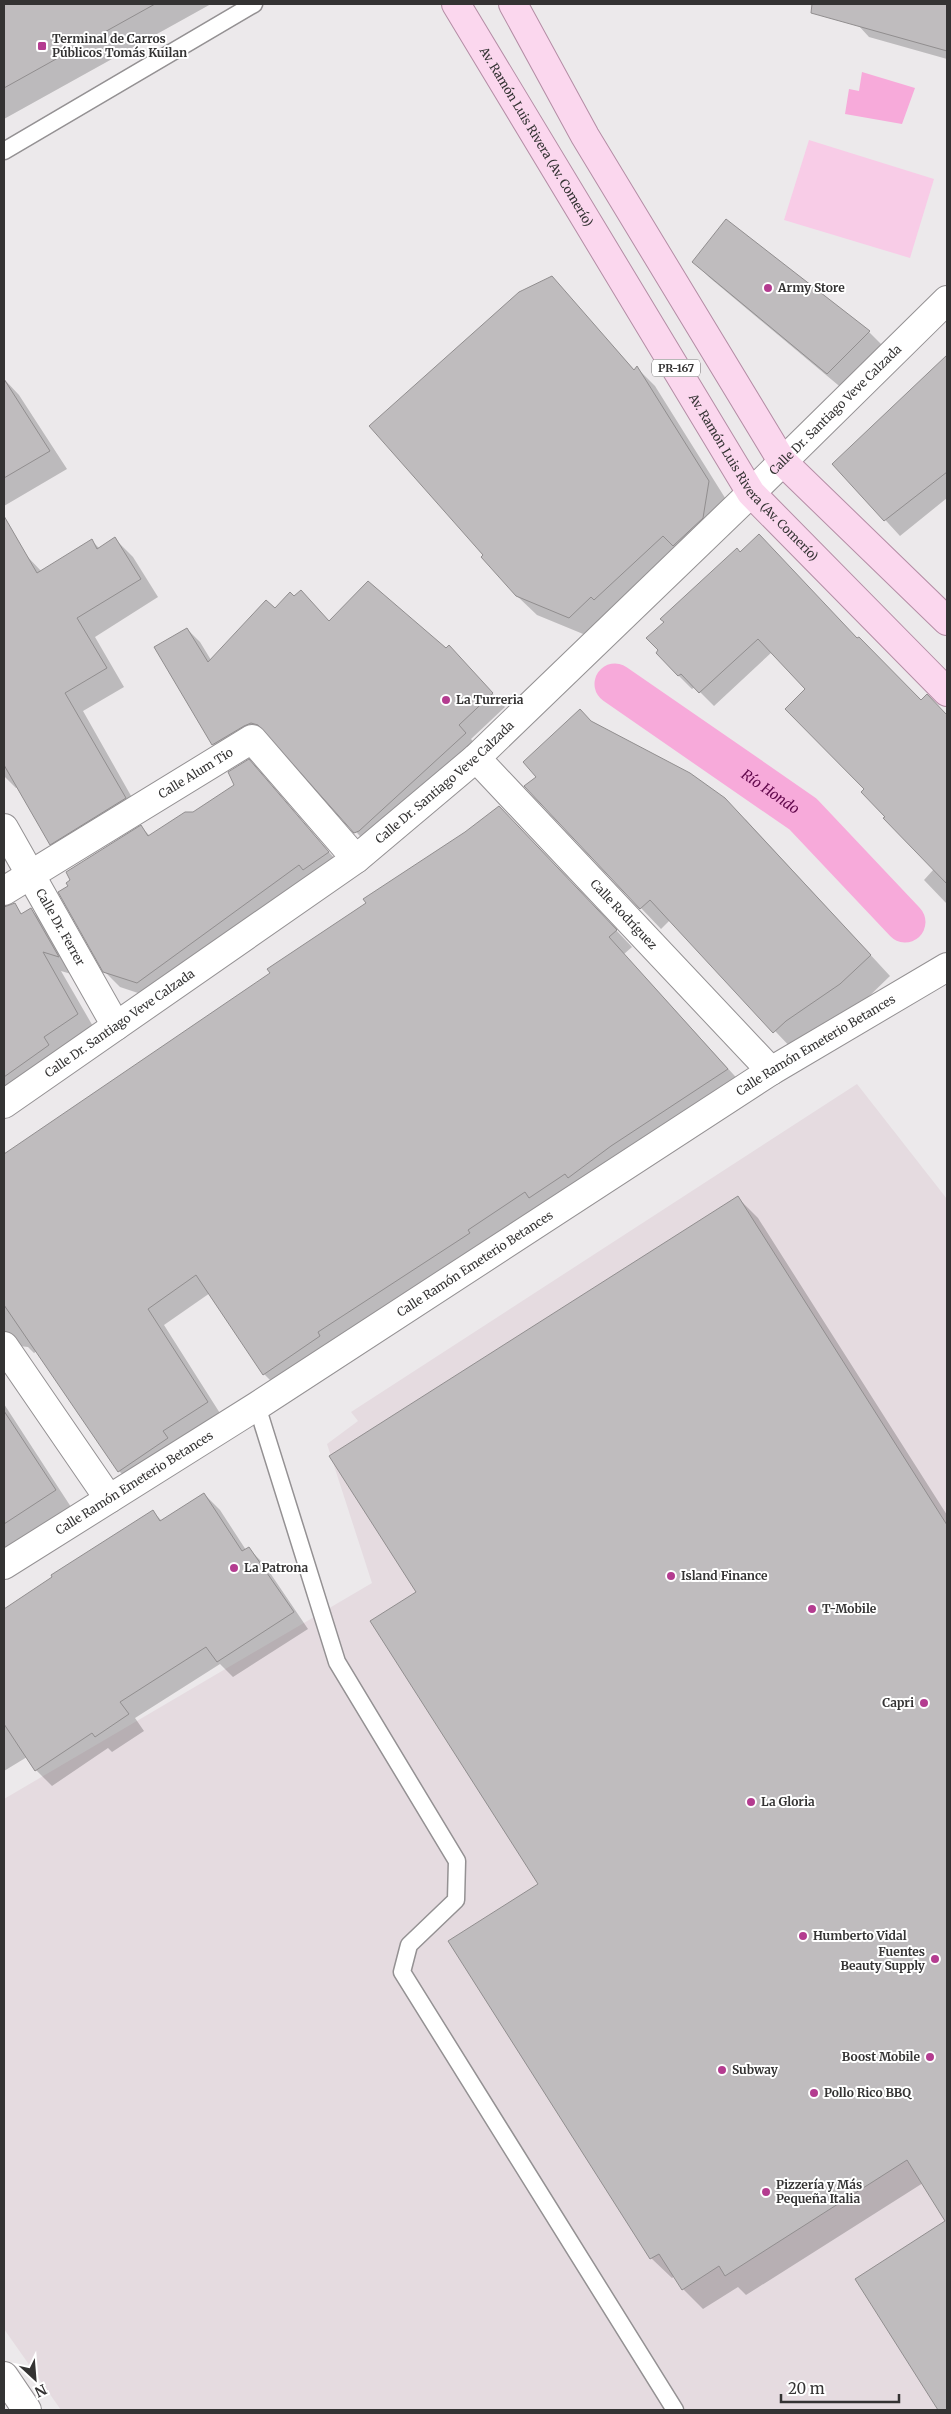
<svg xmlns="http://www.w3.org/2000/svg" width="951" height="2414" viewBox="0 0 951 2414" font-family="Merriweather,serif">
	<rect width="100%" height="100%" fill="#ece9eb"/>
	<path fill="#e5dbe0" d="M857,1084L947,1199V2410H61L4,2329V1799L372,1583L327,1444L358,1421L351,1412Z"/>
	<path fill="#f8cce7" d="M809,140L934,179L910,258L784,220Z"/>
	<path fill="#f7aada" d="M862,72L915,88L902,124L845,114L849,89L859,91Z"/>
	<path fill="#0003" d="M4,4H211L4,119Z
		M864,4H947V59L869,37L858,25Z
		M694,262L869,332L885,348L844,390L710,278Z
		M551,278L635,371L637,368L655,386L727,501L588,636L537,615L517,596Z
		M947,357V498L900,536L834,464Z
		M4,379L19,395L67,469L4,506Z
		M4,532L17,555L23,552L42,572L92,541L100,549L115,539L133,557L158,597L95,637L124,687L83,711L143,817L69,862L51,844L18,787L16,788L4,776Z
		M740,553L858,640L921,702L927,696L947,716V904L924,880L934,869L887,817L865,789L807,689L772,652L714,706L695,687L692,689L678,675Z
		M275,610L446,650L461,660L505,707L471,739L478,747L368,845L270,737L264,735L225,757L213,744L156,648L187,629L200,642L211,660Z
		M593,724L746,820L890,976L860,1005L795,1052L670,920L661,929L641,908Z
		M249,761L343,868L153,998L120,987L104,971L141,827L150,836L194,814L235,785Z
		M515,823L632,947L624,954L743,1085L280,1390L264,1374L210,1293L164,1325L223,1418L135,1487L119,1471L37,1351L34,1353L28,1347L19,1346L4,1373V1156L272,973Z
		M31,910L51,930L78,976L61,971L98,1035L4,1112V925Z
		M738,1198L758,1218L947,1515V2410H939L857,2279L947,2222L923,2183L746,2295L738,2287L703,2309L683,2289L675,2276L672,2278L651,2258L540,1885L417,1593Z
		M4,1404L71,1507L4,1551Z
		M204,1494L220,1510L246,1550L248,1548L264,1564L308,1629L233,1677L220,1664L135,1718L144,1731L112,1752L108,1748L52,1786L36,1770L27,1757L4,1771V1611L153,1512L162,1521Z"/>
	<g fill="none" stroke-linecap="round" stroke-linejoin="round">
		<path stroke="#f7aada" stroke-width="41" id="s1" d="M615,684L803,814L905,922"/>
	</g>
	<path fill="#bfbcbe" stroke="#918e8f" d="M4,4H155L4,88Z
		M812,4H947V51L811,13Z
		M726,219L870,331L827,374L692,262Z
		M552,276L634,370L637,366L709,481L703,518L673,546L663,536L594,600L591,597L569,618L516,596L481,557L483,555L369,426L519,292Z
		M947,355V472L884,521L832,464Z
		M4,379L50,451L4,478Z
		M4,516L37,573L92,539L97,549L115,537L141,579L77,618L107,668L65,693L126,798L50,845L4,765Z
		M759,534L857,638L859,637L921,700L927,694L947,715V884L883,818L885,817L861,792L864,789L785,709L805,689L758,639L699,693L681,674L678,676L656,653L658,650L646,638L664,622L660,619L737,548L740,552Z
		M368,581L446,648L449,645L493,693L459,725L466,733L359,831L354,833L258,725L251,723L244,726L212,745L154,647L187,628L208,662L266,600L275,608L290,592L294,596L301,590L329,621Z
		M580,709L591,721L690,773L725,798L871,955L840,984L786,1021L773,1033L650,900L640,909L524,786L536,777L523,762Z
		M249,759L329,852L303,870L299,865L137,983L103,972L58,892L68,886L66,883L70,880L66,872L141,825L148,836L185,812H193L234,785L228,772Z
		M499,806L617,930L609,937L728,1069L611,1146L568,1178L565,1174L529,1198L525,1192L468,1230L470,1233L318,1332L320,1336L263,1375L196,1275L148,1309L208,1402L163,1431L168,1438L118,1472L4,1305V1154L270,973L267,969L366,903L363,899L465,832Z
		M15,903L21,914L31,908L59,957L43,952L78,1014L44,1037L49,1045L4,1077V907Z
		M738,1196L947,1525V2410H938L855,2279L945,2221L907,2160L725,2276L719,2266L682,2290L659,2254L650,2259L448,1941L538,1884L370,1621L416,1592L329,1456Z
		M4,1411L56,1490L4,1524Z
		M204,1493L242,1551L249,1547L294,1612L217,1662L206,1647L120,1702L129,1714L95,1737L92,1733L35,1771L4,1724V1609L52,1577L51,1575L153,1510L160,1521Z"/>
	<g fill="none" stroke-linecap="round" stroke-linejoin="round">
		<g stroke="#949193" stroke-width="19">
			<path id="lane" d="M4,151L254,4
				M257,1406L337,1662L457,1861L456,1900L409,1945L402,1972L675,2410"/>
		</g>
		<g stroke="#949193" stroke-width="30">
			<g id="street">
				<path id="s2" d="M476,758L771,1071"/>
				<path id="s3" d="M4,828L116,1026"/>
				<path id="s4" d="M4,891L252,739L356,859"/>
				<path d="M4,1346L109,1499"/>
			</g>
		</g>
		<g stroke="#949193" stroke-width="30">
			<g id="secondary">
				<path id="s5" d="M4,1104L356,859L476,758L751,493L947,300"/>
				<path id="s6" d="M4,1565L257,1406L771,1071L947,967"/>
				<path d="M4,2376L27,2410"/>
			</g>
		</g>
		<g stroke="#b48da5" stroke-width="30">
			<g id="primary">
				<path id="s7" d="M456,4L751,493L947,692"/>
				<path d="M513,4L585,136L782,461L947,621"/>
			</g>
		</g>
		<use href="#lane" stroke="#fff" stroke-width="16"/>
		<use href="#street" stroke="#fff" stroke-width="28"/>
		<use href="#secondary" stroke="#fff" stroke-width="28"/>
		<use href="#primary" stroke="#fbd7ee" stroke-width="28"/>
	</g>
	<g fill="#b43c90" stroke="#fff" stroke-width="2">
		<rect x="37" y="41" width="10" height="10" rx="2.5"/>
		<circle cx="768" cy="288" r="5"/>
		<circle cx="446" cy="700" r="5"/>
		<circle cx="234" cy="1568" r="5"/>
		<circle cx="671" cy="1576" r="5"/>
		<circle cx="812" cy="1609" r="5"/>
		<circle cx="924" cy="1703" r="5"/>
		<circle cx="751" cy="1802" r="5"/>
		<circle cx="803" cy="1936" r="5"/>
		<circle cx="935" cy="1959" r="5"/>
		<circle cx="930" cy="2057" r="5"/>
		<circle cx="722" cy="2070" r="5"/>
		<circle cx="814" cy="2093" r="5"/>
		<circle cx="766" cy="2192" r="5"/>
	</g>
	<g text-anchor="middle" stroke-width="4" stroke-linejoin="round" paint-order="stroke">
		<rect fill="#fff" stroke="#717070" stroke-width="1" x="652" y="359.5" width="48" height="17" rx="4"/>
		<g font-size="11" font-weight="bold" fill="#343333">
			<text x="676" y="372">PR-167</text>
		</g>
		<g font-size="12" font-weight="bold" fill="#343333" stroke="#fff" text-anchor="start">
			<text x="52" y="43">Terminal de Carros<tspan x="52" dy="14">Públicos Tomás Kuilan</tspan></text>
			<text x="778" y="292">Army Store</text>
			<text x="456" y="704">La Turreria</text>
			<text x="244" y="1572">La Patrona</text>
			<text x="681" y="1580">Island Finance</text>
			<text x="822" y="1613">T-Mobile</text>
			<text x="914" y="1707" text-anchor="end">Capri</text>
			<text x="761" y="1806">La Gloria</text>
			<text x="813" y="1940">Humberto Vidal</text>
			<text x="925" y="1956" text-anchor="end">Fuentes<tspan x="925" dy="14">Beauty Supply</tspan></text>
			<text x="920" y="2061" text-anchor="end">Boost Mobile</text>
			<text x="732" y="2074">Subway</text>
			<text x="824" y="2097">Pollo Rico BBQ</text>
			<text x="776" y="2189">Pizzería y Más<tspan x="776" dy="14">Pequeña Italia</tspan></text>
		</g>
		<g font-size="12" fill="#343333" stroke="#fff">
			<text dy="4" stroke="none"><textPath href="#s7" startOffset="155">Av. Ramón Luis Rivera (Av. Comerío)</textPath></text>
			<text dy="4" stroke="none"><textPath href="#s5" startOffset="1086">Calle Dr. Santiago Veve Calzada</textPath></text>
			<text dy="4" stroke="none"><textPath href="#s7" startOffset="560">Av. Ramón Luis Rivera (Av. Comerío)</textPath></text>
			<text dy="4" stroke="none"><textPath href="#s4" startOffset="225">Calle Alum Tio</textPath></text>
			<text dy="4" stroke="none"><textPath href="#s5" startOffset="546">Calle Dr. Santiago Veve Calzada</textPath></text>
			<text dy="4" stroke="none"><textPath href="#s2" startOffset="215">Calle Rodríguez</textPath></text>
			<text dy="4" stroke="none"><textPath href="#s3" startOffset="114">Calle Dr. Ferrer</textPath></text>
			<text dy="4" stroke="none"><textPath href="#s5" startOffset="141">Calle Dr. Santiago Veve Calzada</textPath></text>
			<text dy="4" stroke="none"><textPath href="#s6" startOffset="964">Calle Ramón Emeterio Betances</textPath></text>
			<text dy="4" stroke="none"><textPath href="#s6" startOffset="559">Calle Ramón Emeterio Betances</textPath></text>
			<text dy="4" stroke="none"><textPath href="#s6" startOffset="154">Calle Ramón Emeterio Betances</textPath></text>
		</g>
		<g font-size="14" font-style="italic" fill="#63094d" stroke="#fff">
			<text dy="5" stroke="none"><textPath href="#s1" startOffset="189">Río Hondo</textPath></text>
		</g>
	</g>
	<rect width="951" height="2414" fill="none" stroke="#343333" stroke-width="10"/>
	<g transform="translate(35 2379) rotate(154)" stroke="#ffffff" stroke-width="4" paint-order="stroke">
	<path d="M0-4L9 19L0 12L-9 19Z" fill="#343333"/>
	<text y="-8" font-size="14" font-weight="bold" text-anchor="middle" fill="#343333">N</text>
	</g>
	<path d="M781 2394v8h118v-8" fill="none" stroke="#343333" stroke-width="2.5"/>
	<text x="788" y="2394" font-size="15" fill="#343333" stroke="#ffffff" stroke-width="4" paint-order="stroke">20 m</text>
</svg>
